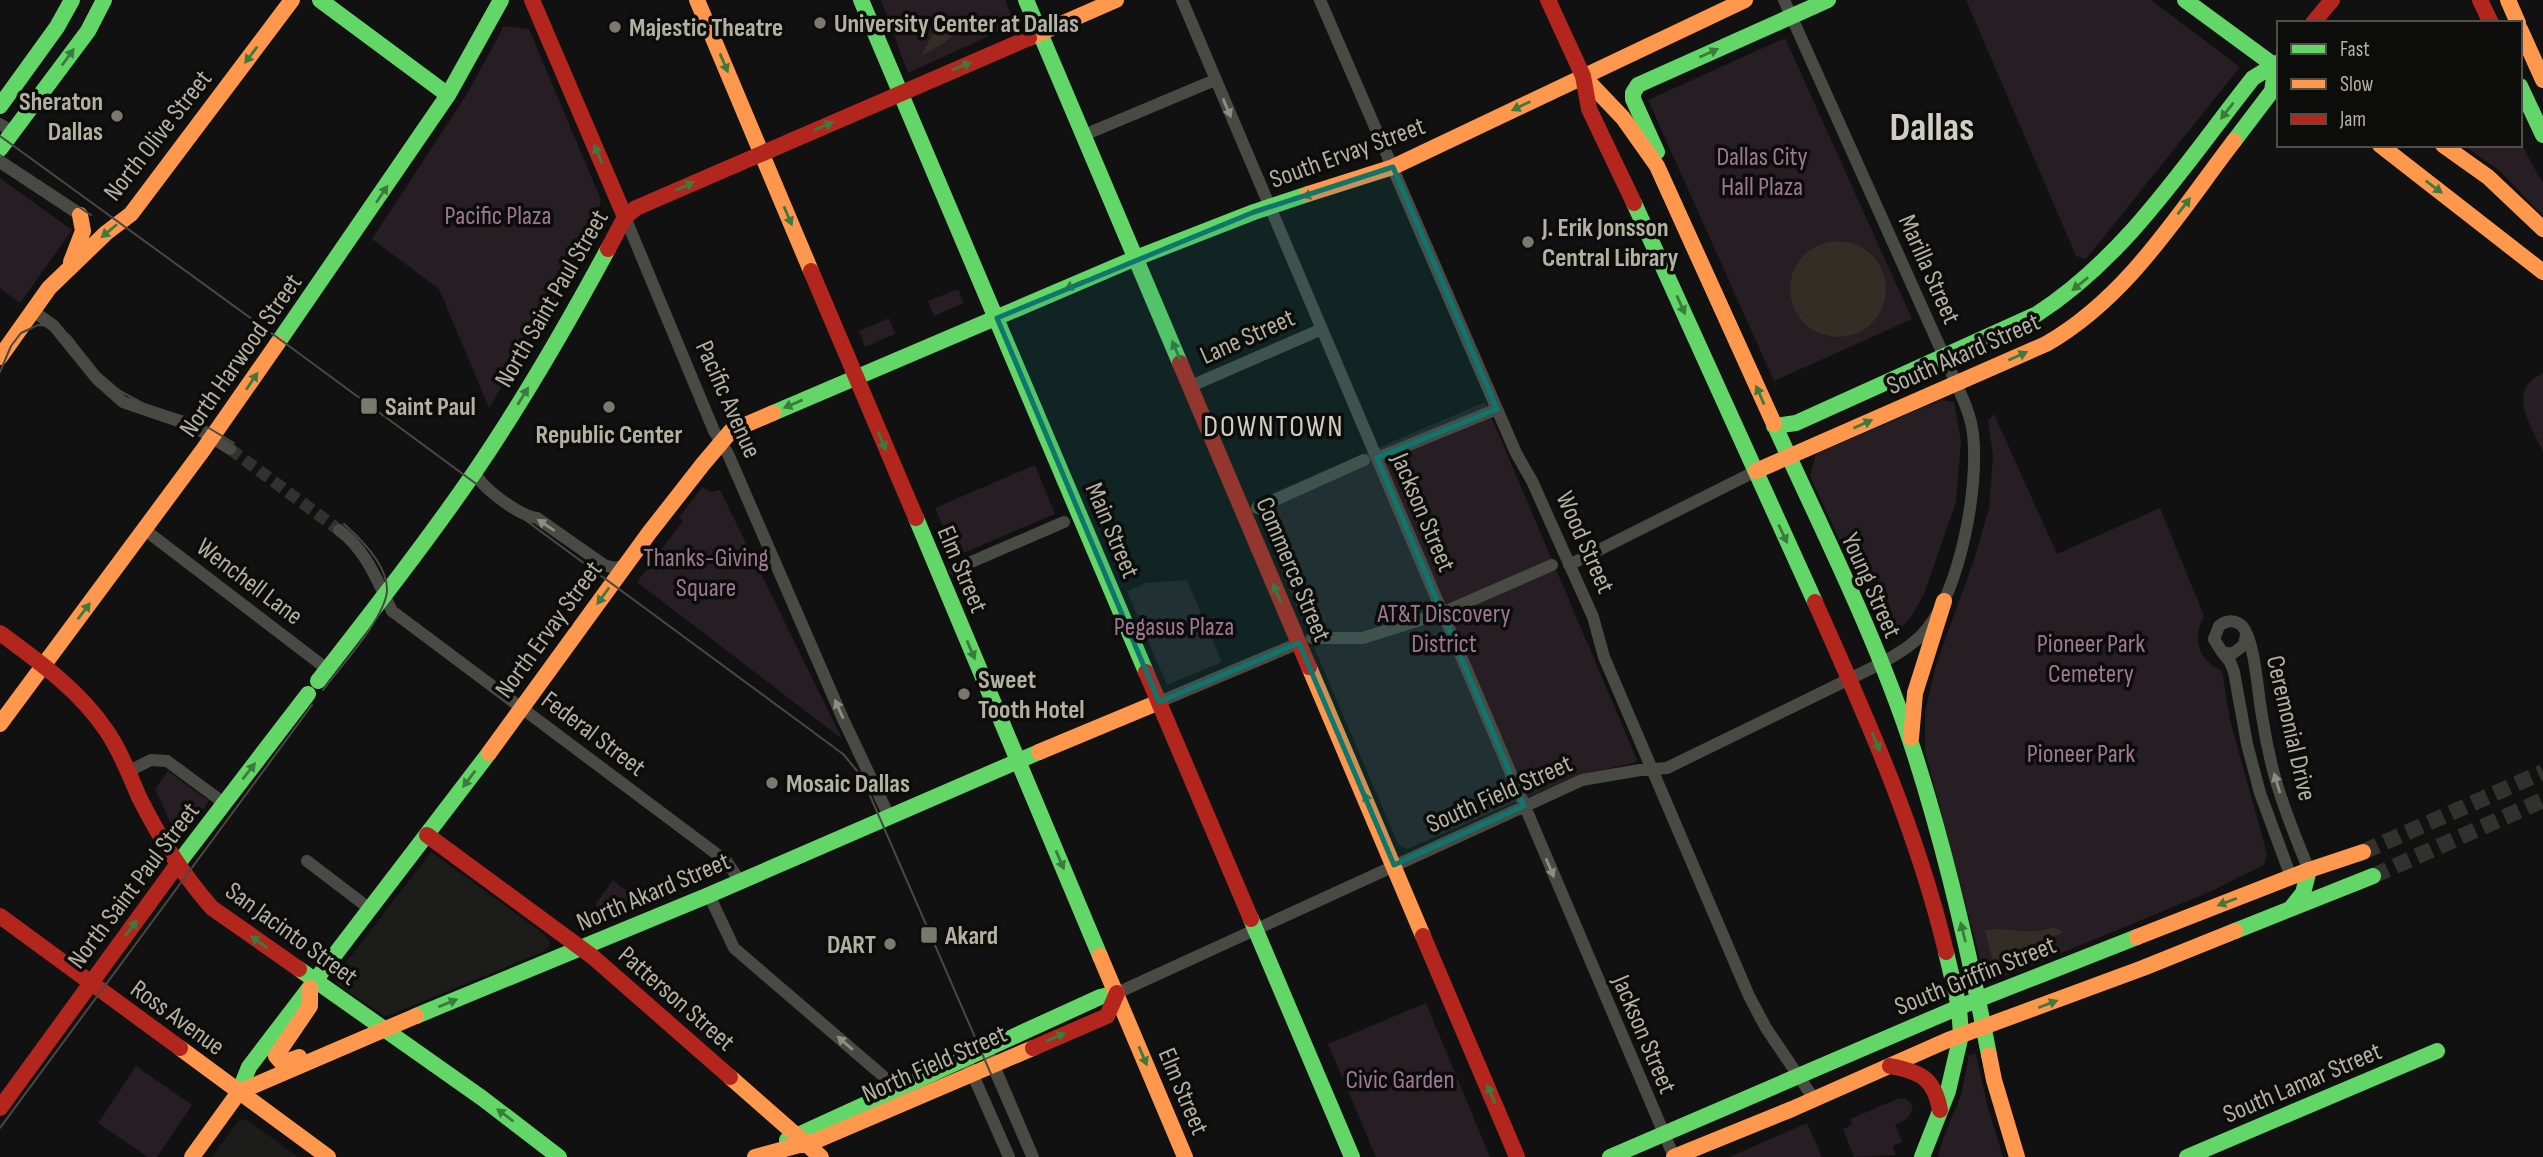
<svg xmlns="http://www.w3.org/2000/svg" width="2543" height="1157" viewBox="0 0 2543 1157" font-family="'Sofia Sans Condensed',sans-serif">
	<rect width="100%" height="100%" fill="#111"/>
	<path fill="#1c1d1b" d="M431,852L544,934L549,941V947L545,951L392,1014L384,1016L337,984L335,977Z
		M242,1119L249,1121L298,1157H212L237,1122Z"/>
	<path fill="#261e23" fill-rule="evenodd" d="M881,0H1005L1015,24L908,73Z
		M1966,0H2151L2240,67L2086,259L2076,256Z
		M504,26L529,29L601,200L595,231L489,408L439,289L372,239L467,94Z
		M1785,38L1912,319L1774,381L1648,100ZM1834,241C1861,241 1881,258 1886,285L1843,337L1826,336L1804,255L1818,246Z
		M2520,139L2528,157L2543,183V216L2500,171L2463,145H2520Z
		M0,178L72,230L20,303L0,288Z
		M958,289L964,303L934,316L928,301Z
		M889,318L895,334L865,347L859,331Z
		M2543,373V452C2531,425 2505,391 2543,373Z
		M1941,400L1954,402L1961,442L1956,502L1924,594L1911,617L1900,628L1884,636L1810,476L1816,454Z
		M1485,402L1637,760L1634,763L1579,775L1407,849L1398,844L1252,502Z
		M1994,414L2057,554L2160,508L2204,616C2191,638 2199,661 2222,671L2230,720L2267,854L2264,865L2207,893L1996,980L1983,970L1925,752V712L1936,665L1975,557L1989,508L1993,456L1988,421Z
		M1035,465L1055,514L956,556L935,508Z
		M702,487L711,492L720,490L842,739L637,582L683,521L679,518Z
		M1187,580L1222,662L1167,685L1127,591L1146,583Z
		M168,771L209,801L182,837L171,824L155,789Z
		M613,880L624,889L630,890L636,904L607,915L595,905Z
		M1426,1003L1490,1157H1376L1328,1044Z
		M1976,1054L1987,1104L2003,1157H1938L1942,1141L1961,1095L1969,1055Z
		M136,1066L192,1105L157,1157H148L98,1123Z
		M1904,1098L1910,1102L1913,1109L1907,1119L1895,1125L1902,1142L1893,1146L1896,1155L1854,1157L1843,1129L1852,1125L1850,1119L1897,1099Z
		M1807,1123L1822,1157H1729Z"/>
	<path fill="#322d25" d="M944,13L958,31L944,43L921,56Z
		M1790 289a48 48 0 1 1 96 0a48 48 0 1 1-96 0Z
		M2053,927L2064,932L2043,941L2044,951L2003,965L1992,959L1985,930C2006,926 2032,937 2053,927Z"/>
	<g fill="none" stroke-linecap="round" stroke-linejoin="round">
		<path stroke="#31312e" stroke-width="12" stroke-dasharray="12 6" stroke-linecap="butt" d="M230,449L339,530"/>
		<path stroke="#31312e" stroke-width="16" stroke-dasharray="16 8" stroke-linecap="butt" d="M2363,852L2543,772
			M2373,876L2543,800"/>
		<path stroke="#4a4a45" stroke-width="12" d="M1182,0L1674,1157
			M1320,0L1516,453L1532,481L1593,617L1604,657L1749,996L1766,1028L1814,1099
			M0,124L13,132
			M1084,135L1215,80
			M0,162L80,215
			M625,217L714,431L728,454L843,719L889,816
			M33,311L54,326L97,379L123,402L193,426L230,449
			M1191,386L1322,329
			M1377,458L1497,409
			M475,472C481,488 520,516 537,518L604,565L615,568L625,565
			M1257,508L1364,460
			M145,530L327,669
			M339,530C367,551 377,581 392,611L726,861L740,881
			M1569,565L1756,471
			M955,569L1064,522
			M2246,635L2244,645L2232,654L2222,652L2214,639L2219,626C2226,620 2236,619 2243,627C2255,642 2258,695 2262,716C2265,735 2269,755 2274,774C2283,807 2296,839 2309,870
			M1312,638H1363L1442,613L1552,565
			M2222,652L2230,662L2234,672L2247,744L2260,793L2291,877
			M1159,702L1299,643
			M129,771L151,760L167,761L224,803
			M307,861L370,909
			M709,895L734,948L897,1088
			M1117,993L1582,780L1640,770L1667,768L1880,664C1897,654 1915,644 1927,629C1961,586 1979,487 1973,434C1971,416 1963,399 1956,383L1784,0
			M986,1047L1033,1157
			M965,1057L1009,1157"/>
		<path stroke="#63d668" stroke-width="16" d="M320,0L448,95
			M861,0L1146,672
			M1026,0L1180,363
			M2185,0L2279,69
			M2520,86L2543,135
			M0,106L57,27L72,0
			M2234,141L2272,91L2276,66
			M0,149L88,31L104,0
			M1657,152L1633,99V93L1638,85L1828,0
			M1634,203L1815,602
			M277,344L448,95L501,0
			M773,413L1136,258L1254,212L1308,194
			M1774,424C1822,530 1876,636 1912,746C1945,847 1969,951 1989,1055
			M1774,426L1796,423L2037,314C2127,256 2187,161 2253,78L2279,62
			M916,518L1100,956
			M318,681C371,613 425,544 474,473C523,401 567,325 608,249
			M177,865L308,694
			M2291,908L2303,893L2309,870
			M1251,919L1352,1157
			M2235,931L2373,876
			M299,969L482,1098L559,1157
			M416,1016L709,895L1039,752
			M239,1092L249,1067L489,753
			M787,1140L1100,997L1117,993
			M1610,1157L1959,1007L2137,937
			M1922,1157L1948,1091L1961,1035L1959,1007L1946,952
			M2187,1157L2437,1051"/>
		<path stroke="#ff974d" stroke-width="16" d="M697,0L811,271
			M2508,0L2518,23
			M2520,29L2543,80
			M1029,38L1116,0
			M1583,76L1623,118L1657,166L1774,424
			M2380,145L2543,272
			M2443,145L2488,177L2543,229
			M1308,194L1393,167L1745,0
			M71,262L83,231L80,215
			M0,357L49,288L106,233L131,214L292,0
			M1756,471L2046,344C2128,297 2178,214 2234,141
			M1309,667L1423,936
			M0,724L203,450L277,344
			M1911,738L1915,693L1944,601
			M1039,752L1159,702
			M489,753L649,533L703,464L731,431L773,413
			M2137,937L2309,870L2363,852
			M1100,956L1185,1157
			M180,1048L328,1157
			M1989,1055L1994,1080L2017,1157
			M299,1057L282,1063L276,1056L310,1006V988
			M730,1077L821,1157
			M192,1157L239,1092L416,1016
			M755,1157L818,1140L1033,1048
			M1674,1157L1792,1109L1948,1040L2143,968L2235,931"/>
		<path stroke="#b3261e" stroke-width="16" d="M532,0L625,217
			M1548,0L1583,76L1589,109L1634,203
			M2480,0L2491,23
			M2313,23L2332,0
			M608,249L625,217L636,208L1029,38
			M811,271L916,518
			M1180,363L1309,667
			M1815,602C1866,716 1917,830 1946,952
			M0,633C38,661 79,690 106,730C120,750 129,774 139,797C159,837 182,874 212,908L299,969
			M1146,672L1251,919
			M427,835L593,957L730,1077
			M0,916L180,1048
			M1423,936L1517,1157
			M1033,1048L1107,1016L1117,993
			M1890,1066C1921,1072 1934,1078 1940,1110
			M0,1108L177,865"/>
		<path stroke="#494845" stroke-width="2" d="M0,136L289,346L843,754L858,772L868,791L1027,1157
			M0,155L91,215
			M0,372L11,346L21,333L38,325L54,326L69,335L99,373L120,391L144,404L197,421L234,443
			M323,690C340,667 385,618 387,591C388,566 361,539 344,524
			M0,1128L312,705"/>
	</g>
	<defs><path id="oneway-solid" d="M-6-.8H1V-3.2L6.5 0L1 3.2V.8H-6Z" transform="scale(1.75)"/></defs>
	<g fill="#3c7b3e">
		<use href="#oneway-solid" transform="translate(1709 53) rotate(-24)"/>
		<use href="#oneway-solid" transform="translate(251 55) rotate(127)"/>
		<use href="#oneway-solid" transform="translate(68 57) rotate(-54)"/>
		<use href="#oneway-solid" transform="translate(724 63) rotate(67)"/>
		<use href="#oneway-solid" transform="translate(962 66) rotate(-23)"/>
		<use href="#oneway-solid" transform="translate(1521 106) rotate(154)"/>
		<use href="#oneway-solid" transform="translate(2227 111) rotate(128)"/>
		<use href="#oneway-solid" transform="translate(824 126) rotate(-23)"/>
		<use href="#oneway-solid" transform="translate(598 154) rotate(-113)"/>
		<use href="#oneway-solid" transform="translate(685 186) rotate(-24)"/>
		<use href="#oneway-solid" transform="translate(2434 187) rotate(37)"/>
		<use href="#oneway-solid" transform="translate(382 194) rotate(-56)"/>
		<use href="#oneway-solid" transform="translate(1312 194) rotate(162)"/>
		<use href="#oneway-solid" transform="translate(2184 206) rotate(-52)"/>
		<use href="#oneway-solid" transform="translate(788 216) rotate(67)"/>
		<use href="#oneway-solid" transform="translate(109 231) rotate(140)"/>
		<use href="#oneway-solid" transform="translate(2080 284) rotate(141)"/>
		<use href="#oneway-solid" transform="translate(1074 285) rotate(156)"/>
		<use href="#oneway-solid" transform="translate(1681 305) rotate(66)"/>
		<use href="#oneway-solid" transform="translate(1176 350) rotate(-113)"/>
		<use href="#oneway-solid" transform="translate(2018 356) rotate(-24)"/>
		<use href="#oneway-solid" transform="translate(252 381) rotate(-56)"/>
		<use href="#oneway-solid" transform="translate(1760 395) rotate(-114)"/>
		<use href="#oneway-solid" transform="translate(523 396) rotate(-58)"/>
		<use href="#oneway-solid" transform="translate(793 404) rotate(157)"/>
		<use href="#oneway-solid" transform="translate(1863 424) rotate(-24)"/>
		<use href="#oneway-solid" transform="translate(882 441) rotate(67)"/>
		<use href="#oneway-solid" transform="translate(1783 534) rotate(65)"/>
		<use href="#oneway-solid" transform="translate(1277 593) rotate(-113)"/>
		<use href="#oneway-solid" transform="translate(603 596) rotate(126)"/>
		<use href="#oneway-solid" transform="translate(84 611) rotate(-53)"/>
		<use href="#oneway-solid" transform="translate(971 650) rotate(67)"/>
		<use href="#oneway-solid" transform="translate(1876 742) rotate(67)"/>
		<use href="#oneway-solid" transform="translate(249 771) rotate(-52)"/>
		<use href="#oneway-solid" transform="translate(469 779) rotate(127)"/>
		<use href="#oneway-solid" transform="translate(1368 802) rotate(-113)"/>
		<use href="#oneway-solid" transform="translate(1060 860) rotate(67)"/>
		<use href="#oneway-solid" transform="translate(2227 902) rotate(159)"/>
		<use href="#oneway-solid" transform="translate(131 928) rotate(-54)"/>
		<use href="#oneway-solid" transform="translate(1963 932) rotate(-104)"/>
		<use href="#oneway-solid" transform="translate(259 942) rotate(-144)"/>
		<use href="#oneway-solid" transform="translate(448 1003) rotate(-22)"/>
		<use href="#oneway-solid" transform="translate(2048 1004) rotate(-21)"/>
		<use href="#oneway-solid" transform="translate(1056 1037) rotate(-23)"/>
		<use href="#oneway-solid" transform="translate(1143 1056) rotate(67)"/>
		<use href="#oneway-solid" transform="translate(1491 1094) rotate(-113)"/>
		<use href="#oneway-solid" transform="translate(505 1115) rotate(-143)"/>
	</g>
	<g fill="#8e8d81">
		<use href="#oneway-solid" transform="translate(1227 108) rotate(67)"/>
		<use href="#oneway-solid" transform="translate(546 525) rotate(-146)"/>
		<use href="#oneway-solid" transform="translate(839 709) rotate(-114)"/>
		<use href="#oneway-solid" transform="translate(2277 783) rotate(-107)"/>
		<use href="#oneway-solid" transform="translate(1550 868) rotate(67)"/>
		<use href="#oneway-solid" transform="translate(845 1043) rotate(-139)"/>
	</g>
	<path fill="#0f766e" fill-opacity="0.2" stroke="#0f766e" stroke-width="5" stroke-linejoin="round" d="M1393,167L1497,409L1377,458L1524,806L1394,865L1299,643L1159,702L997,318L1254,212Z"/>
	<g fill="#7a796f" stroke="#0c0c0b" stroke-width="2.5">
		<circle cx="820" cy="23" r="7"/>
		<circle cx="615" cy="27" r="7"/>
		<circle cx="117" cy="116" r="7"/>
		<circle cx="1528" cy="242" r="7"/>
		<rect x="360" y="397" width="18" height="18" rx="3.5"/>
		<circle cx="609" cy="407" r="7"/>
		<circle cx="964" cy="694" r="7"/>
		<circle cx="772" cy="783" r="7"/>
		<rect x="920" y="926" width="18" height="18" rx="3.5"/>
		<circle cx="890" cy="944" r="7"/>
	</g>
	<g text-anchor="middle" stroke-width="7" stroke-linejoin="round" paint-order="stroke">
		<g font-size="26" font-weight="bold" fill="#b3b1a1" stroke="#0c0c0b" text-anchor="start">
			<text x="834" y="32">University Center at Dallas</text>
			<text x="629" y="36">Majestic Theatre</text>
			<text x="103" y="110" text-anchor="end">Sheraton<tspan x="103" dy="30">Dallas</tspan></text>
			<text x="1542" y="236">J. Erik Jonsson<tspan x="1542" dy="30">Central Library</tspan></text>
			<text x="385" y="415">Saint Paul</text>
			<text x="609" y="443" text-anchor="middle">Republic Center</text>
			<text x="978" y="688">Sweet<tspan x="978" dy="30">Tooth Hotel</tspan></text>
			<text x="786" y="792">Mosaic Dallas</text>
			<text x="945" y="944">Akard</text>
			<text x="876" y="953" text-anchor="end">DART</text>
		</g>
		<g font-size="26" fill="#b3b1a1" stroke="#0c0c0b">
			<text transform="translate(157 135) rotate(-52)" y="9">North Olive Street</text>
			<text transform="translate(1347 152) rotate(-20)" y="9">South Ervay Street</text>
			<text transform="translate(1930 269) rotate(66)" y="9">Marilla Street</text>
			<text transform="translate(551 298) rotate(-60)" y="9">North Saint Paul Street</text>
			<text transform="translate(1247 336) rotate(-24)" y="9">Lane Street</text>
			<text transform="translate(1963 353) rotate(-24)" y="9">South Akard Street</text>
			<text transform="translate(240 355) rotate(-55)" y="9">North Harwood Street</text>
			<text transform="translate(729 399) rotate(66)" y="9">Pacific Avenue</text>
			<text transform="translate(1424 512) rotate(67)" y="9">Jackson Street</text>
			<text transform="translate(1113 530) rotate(67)" y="9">Main Street</text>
			<text transform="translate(1586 542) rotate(66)" y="9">Wood Street</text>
			<text transform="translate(963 569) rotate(67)" y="9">Elm Street</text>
			<text transform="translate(1294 569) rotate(67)" y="9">Commerce Street</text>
			<text transform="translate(250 581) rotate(37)" y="9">Wenchell Lane</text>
			<text transform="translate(1872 585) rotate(66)" y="9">Young Street</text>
			<text transform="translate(548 629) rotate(-54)" y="9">North Ervay Street</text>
			<text transform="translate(2292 728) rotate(77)" y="9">Ceremonial Drive</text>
			<text transform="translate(594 733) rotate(37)" y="9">Federal Street</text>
			<text transform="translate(1499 793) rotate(-24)" y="9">South Field Street</text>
			<text transform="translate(133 885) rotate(-53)" y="9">North Saint Paul Street</text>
			<text transform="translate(653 891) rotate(-23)" y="9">North Akard Street</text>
			<text transform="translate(292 933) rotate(36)" y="9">San Jacinto Street</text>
			<text transform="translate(1975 975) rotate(-22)" y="9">South Griffin Street</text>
			<text transform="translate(677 998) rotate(41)" y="9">Patterson Street</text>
			<text transform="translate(178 1017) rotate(36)" y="9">Ross Avenue</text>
			<text transform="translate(1645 1034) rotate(67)" y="9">Jackson Street</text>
			<text transform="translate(934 1063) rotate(-24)" y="9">North Field Street</text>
			<text transform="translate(2302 1082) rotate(-23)" y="9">South Lamar Street</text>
			<text transform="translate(1184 1091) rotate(67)" y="9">Elm Street</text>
		</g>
		<g font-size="26" fill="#9e7793" stroke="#0c0c0b">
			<text x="1762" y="165">Dallas City<tspan x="1762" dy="30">Hall Plaza</tspan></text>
			<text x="498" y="224">Pacific Plaza</text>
			<text x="706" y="566">Thanks-Giving<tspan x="706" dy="30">Square</tspan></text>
			<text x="1444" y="622">AT&amp;T Discovery<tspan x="1444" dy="30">District</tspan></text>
			<text x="1174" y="635">Pegasus Plaza</text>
			<text x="2091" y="652">Pioneer Park<tspan x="2091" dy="30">Cemetery</tspan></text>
			<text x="2081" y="762">Pioneer Park</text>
			<text x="1400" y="1088">Civic Garden</text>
		</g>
		<g font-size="30" letter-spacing="2" fill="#cfcec2" stroke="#0c0c0b">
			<text x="1274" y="436">DOWNTOWN</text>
		</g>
		<g font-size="40" font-weight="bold" fill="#cfcec2" stroke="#0c0c0b">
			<text x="1932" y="140">Dallas</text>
		</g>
	</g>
	<rect x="2277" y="21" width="245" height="126" fill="#0c0c0b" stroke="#4f4e47" stroke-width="2"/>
	<rect x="2291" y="44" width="35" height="10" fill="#63d668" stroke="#4f4e47" stroke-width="2"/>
	<text x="2340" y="56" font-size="21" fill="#b3b1a1">Fast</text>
	<rect x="2291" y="79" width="35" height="10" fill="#ff974d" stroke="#4f4e47" stroke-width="2"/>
	<text x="2340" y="91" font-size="21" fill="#b3b1a1">Slow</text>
	<rect x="2291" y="114" width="35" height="10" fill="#b3261e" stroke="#4f4e47" stroke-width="2"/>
	<text x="2340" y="126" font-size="21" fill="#b3b1a1">Jam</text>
</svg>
